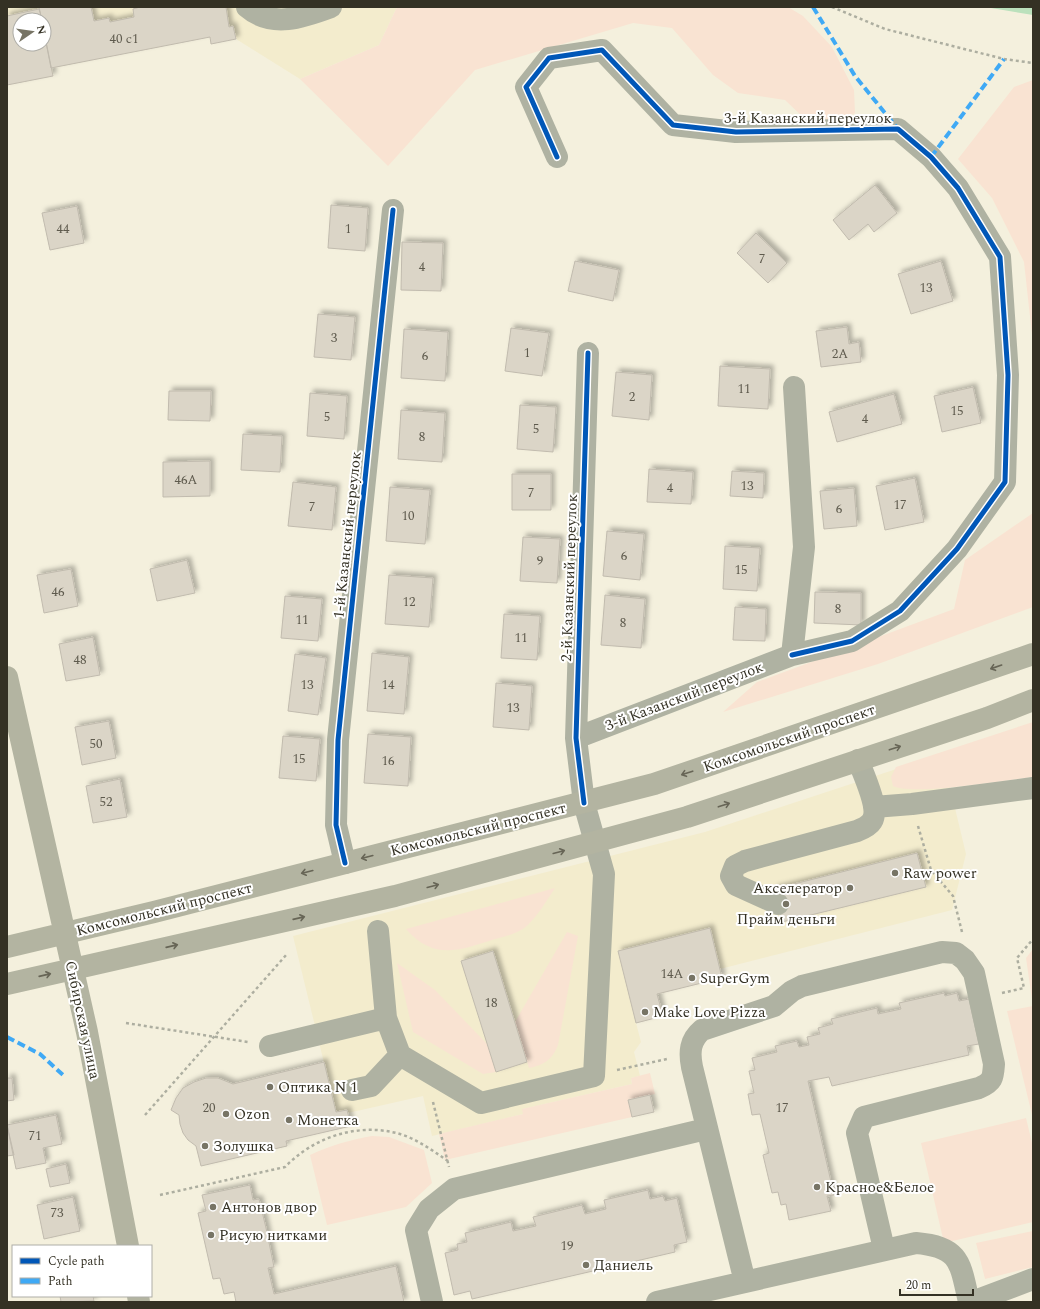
<svg xmlns="http://www.w3.org/2000/svg" width="1040" height="1309" viewBox="0 0 1040 1309" font-family="Spectral,serif">
	<defs>
		<filter id="shadow"><feDropShadow dx="3.5" dy="-3.5" stdDeviation="2" flood-color="#0004"/></filter>
	</defs>
	<rect width="100%" height="100%" fill="#f4f0dd"/>
	<path fill="#f3eccd" fill-rule="evenodd" d="M7,7H397L379,45L300,79L236,39L211,44L210,37L52,68L53,76L7,85ZM20,20H44V44H20Z
		M942,754L966,854L952,910L720,969L722,978L657,994L663,1016L636,1023L641,1042L634,1052L640,1076L631,1078L632,1084L523,1109V1114L432,1136L423,1096L348,1113L347,1110L336,1112L293,936L705,832Z"/>
	<path fill="#f9e3d2" d="M397,7H788L803,16L832,47L854,90L855,113L837,122L806,120L785,100L738,93L713,75L672,28L633,23L475,70L388,166L300,79L379,45Z
		M1033,80V344L1024,262L992,198L958,159L1014,87Z
		M1033,513V607L878,664L723,712L757,682L954,609L965,560Z
		M1033,722V777C1006,780 912,796 893,786L891,777L896,767Z
		M555,888C547,900 533,924 521,930C513,935 501,937 492,940C458,951 433,960 406,929Z
		M567,932L578,936L558,1045C552,1060 544,1065 529,1068L515,1022Z
		M1033,949V1119L1007,1011L1033,1006L1026,958Z
		M397,963L435,990L488,1045L496,1072L483,1074L413,1032Z
		M650,1073L655,1094L628,1100L632,1117L445,1160L439,1134L523,1114L522,1109L632,1084L631,1078Z
		M1026,1118L1033,1147V1222L944,1243L921,1143Z
		M372,1136L389,1137L424,1150L432,1183L406,1207L327,1225L310,1155C331,1145 350,1140 372,1136Z
		M1033,1231V1267L985,1279L976,1243Z"/>
	<path fill="#bbe1bc" d="M985,7H1033V15Z"/>
	<path fill="#dbd5c7" stroke="#c1bbae" filter="url(#shadow)" d="M39,7H91L94,21L109,18L110,22L134,17L133,9L140,7H226L229,27L233,26L236,39L211,44L210,37L51,68L44,32V20H42Z
		M39,9L42,20H20V44H44V32L53,76L7,85V16Z
		M875,185L897,213L874,232L868,224L849,240L833,220Z
		M331,205L368,208L365,251L328,248Z
		M77,206L84,243L50,250L42,213Z
		M756,233L787,263L768,283L737,253Z
		M402,242L443,243L441,291L401,290Z
		M575,261L619,270L613,301L568,291Z
		M941,261L953,301L911,314L898,274Z
		M318,314L355,317L351,360L314,357Z
		M847,327L849,344L859,342L861,362L821,367L816,331Z
		M511,328L549,333L542,376L505,371Z
		M404,329L448,332L445,381L401,378Z
		M720,366L770,369L768,409L718,406Z
		M616,372L652,375L649,420L612,416Z
		M973,387L981,423L942,432L934,396Z
		M169,391H211L210,421L168,420Z
		M310,393L347,396L344,439L307,436Z
		M894,394L902,424L837,442L829,412Z
		M520,405L556,407L553,452L517,449Z
		M401,410L445,413L442,462L398,459Z
		M243,434L282,436L280,472L241,470Z
		M210,461V496L163,497V462Z
		M649,469L693,472L691,504L647,502Z
		M732,471L764,473L763,498L730,496Z
		M512,474H551V510H512Z
		M915,478L924,522L885,530L876,486Z
		M293,482L336,487L332,530L288,526Z
		M390,487L430,490L425,544L386,541Z
		M854,488L857,526L824,529L820,491Z
		M607,531L644,534L640,580L603,576Z
		M523,537L560,539L557,583L520,581Z
		M725,546L760,548L757,591L723,589Z
		M187,560L195,593L157,601L150,569Z
		M71,569L78,606L44,613L37,575Z
		M389,575L433,578L429,627L385,624Z
		M815,592L861,593V625L814,623Z
		M605,595L645,599L641,648L601,645Z
		M285,596L322,599L318,641L281,638Z
		M735,607L766,609L765,641L733,640Z
		M504,614L540,616L537,660L501,658Z
		M93,637L100,675L66,681L59,644Z
		M372,653L409,657L404,714L367,711Z
		M295,654L326,658L318,715L288,711Z
		M496,683L532,686L529,730L493,727Z
		M109,721L116,758L82,765L75,727Z
		M368,734L411,737L408,786L364,783Z
		M283,736L320,739L316,781L279,778Z
		M120,779L127,817L93,823L86,786Z
		M917,853L926,887L782,922L774,889Z
		M710,928L722,978L657,994L663,1016L636,1023L618,951Z
		M493,951L527,1062L496,1072L461,961Z
		M944,993L945,996L957,993L959,1001L969,999L979,1044L967,1046L969,1055L832,1086L829,1077L808,1081L834,1195L827,1196L831,1211L789,1220L786,1204L781,1205L778,1192L772,1193L763,1155L769,1153L760,1114L752,1115L748,1094L754,1093L749,1071L755,1070L752,1058L777,1052L775,1046L797,1041L799,1047L809,1045L807,1037L820,1034L818,1028L833,1024L831,1019L877,1008L878,1014L901,1009L899,1003Z
		M324,1062L336,1112L347,1110L351,1126L286,1141L287,1146L201,1166L196,1146L188,1140L183,1133L180,1124L179,1115L171,1110L176,1098L183,1088L194,1082L206,1078H218L233,1084Z
		M7,1078H12L14,1100L7,1101Z
		M650,1095L654,1112L632,1117L628,1100Z
		M56,1115L62,1144L43,1148L46,1163L16,1169L7,1125Z
		M7,1125L14,1155L7,1156Z
		M66,1164L70,1183L50,1187L46,1169Z
		M250,1185L253,1200L259,1199L266,1228L274,1267L268,1268L274,1294L396,1266L404,1302H236L234,1292L224,1294L220,1278L213,1279L198,1213L206,1211L202,1195Z
		M648,1190L650,1199L663,1196L665,1201L677,1198L687,1242L674,1245L675,1252L472,1299L470,1291L454,1295L445,1253L458,1250L457,1244L467,1242L465,1233L511,1222L513,1231L536,1226L533,1217L582,1205L585,1214L606,1209L604,1200Z
		M73,1197L80,1231L44,1239L37,1205Z
		M60,1296H93L94,1301L61,1302Z"/>
	<g fill="none" stroke-linecap="round" stroke-linejoin="round">
		<path stroke="#adaea0" stroke-width="2.5" stroke-dasharray="3 3" stroke-linecap="butt" d="M832,7L885,29L1004,59L1033,63
			M918,826L931,870L953,896L962,932
			M1002,993L1024,988L1017,958L1033,939
			M126,1023L248,1042
			M617,1070L667,1059
			M433,1102L449,1167
			M145,1115L287,954
			M160,1195L285,1167C314,1137 358,1122 400,1134C417,1139 433,1151 448,1161"/>
		<path stroke="#afb2a2" stroke-width="22" d="M247,7C272,29 304,17 331,7
			M557,157L526,87L549,58L602,50L673,125L736,132L898,129L931,157L958,188L1000,257L1008,375L1005,482L957,549L900,611L852,641L792,655
			M576,738L792,655L804,547L794,387
			M874,807L912,804L1033,788
			M345,863L336,825L338,740L393,210
			M778,904L736,885L731,876L735,866L745,861L857,831C862,829 869,826 872,821C880,809 863,773 858,760
			M378,931L386,1018L400,1055L481,1103L594,1076L604,874L584,803L576,738L588,353
			M270,1046L386,1018
			M352,1090L371,1086L400,1055
			M745,1282L692,1067C689,1052 690,1040 702,1030L774,1006L792,991L802,986L942,952L956,953L965,960L974,973L994,1064C993,1078 993,1082 979,1088L864,1117L857,1133L884,1249
			M432,1302L416,1230L429,1209L454,1189L706,1129
			M657,1302L916,1243C961,1247 960,1263 969,1302
			M972,1302L1033,1279"/>
		<path stroke="#b3b4a1" stroke-width="22" d="M7,677L87,1032L128,1246
			M7,947L154,912L654,784L1033,654
			M7,984L395,896L687,817L987,718L1033,700
			M138,1296L139,1302"/>
		<path stroke="#3fa9f5" stroke-width="4" stroke-dasharray="8 4" stroke-linecap="butt" d="M813,7L855,76L898,129
			M931,157L1004,59
			M7,1037L40,1054L63,1075"/>
		<g stroke="#fff" stroke-width="8">
			<path id="cycleway" d="M557,157L526,87L549,58L602,50L673,125L736,132L898,129L931,157L958,188L1000,257L1008,375L1005,482L957,549L900,611L852,641L792,655
				M584,803L576,738L588,353
				M345,863L336,825L338,740L393,210"/>
		</g>
		<use href="#cycleway" stroke="#0057b8" stroke-width="5"/>
	</g>
	<defs><path id="oneway-shaft" d="M-6 0H5M1.5-3L5.5 0L1.5 3" fill="none" stroke-width="1.6" stroke-linecap="round" stroke-linejoin="round"/></defs>
	<g stroke="#676556">
		<use href="#oneway-shaft" transform="translate(996 667) rotate(161)"/>
		<use href="#oneway-shaft" transform="translate(895 748) rotate(-18)"/>
		<use href="#oneway-shaft" transform="translate(687 773) rotate(162)"/>
		<use href="#oneway-shaft" transform="translate(724 805) rotate(-18)"/>
		<use href="#oneway-shaft" transform="translate(559 852) rotate(-15)"/>
		<use href="#oneway-shaft" transform="translate(367 857) rotate(166)"/>
		<use href="#oneway-shaft" transform="translate(307 872) rotate(166)"/>
		<use href="#oneway-shaft" transform="translate(433 886) rotate(-15)"/>
		<use href="#oneway-shaft" transform="translate(299 918) rotate(-13)"/>
		<use href="#oneway-shaft" transform="translate(172 946) rotate(-13)"/>
		<use href="#oneway-shaft" transform="translate(45 975) rotate(-13)"/>
	</g>
	<g fill="#777465" stroke="#fff" stroke-width="1.5">
		<circle cx="895" cy="873" r="4"/>
		<circle cx="850" cy="888" r="4"/>
		<circle cx="786" cy="904" r="4"/>
		<circle cx="692" cy="978" r="4"/>
		<circle cx="645" cy="1012" r="4"/>
		<circle cx="270" cy="1087" r="4"/>
		<circle cx="226" cy="1114" r="4"/>
		<circle cx="289" cy="1120" r="4"/>
		<circle cx="205" cy="1146" r="4"/>
		<circle cx="817" cy="1187" r="4"/>
		<circle cx="213" cy="1207" r="4"/>
		<circle cx="211" cy="1235" r="4"/>
		<circle cx="586" cy="1265" r="4"/>
	</g>
	<g text-anchor="middle" stroke-width="4" stroke-linejoin="round" paint-order="stroke">
		<g font-size="13" fill="#5e5a4d">
			<text x="124" y="43">40 с1</text>
			<text x="63" y="233">44</text>
			<text x="348" y="233">1</text>
			<text x="762" y="263">7</text>
			<text x="422" y="271">4</text>
			<text x="926" y="292">13</text>
			<text x="334" y="342">3</text>
			<text x="527" y="357">1</text>
			<text x="840" y="358">2А</text>
			<text x="425" y="360">6</text>
			<text x="744" y="393">11</text>
			<text x="632" y="401">2</text>
			<text x="957" y="415">15</text>
			<text x="327" y="421">5</text>
			<text x="865" y="423">4</text>
			<text x="536" y="433">5</text>
			<text x="422" y="441">8</text>
			<text x="186" y="484">46А</text>
			<text x="747" y="490">13</text>
			<text x="670" y="492">4</text>
			<text x="531" y="497">7</text>
			<text x="900" y="509">17</text>
			<text x="312" y="511">7</text>
			<text x="839" y="513">6</text>
			<text x="408" y="520">10</text>
			<text x="624" y="560">6</text>
			<text x="540" y="565">9</text>
			<text x="741" y="574">15</text>
			<text x="58" y="596">46</text>
			<text x="409" y="606">12</text>
			<text x="838" y="613">8</text>
			<text x="302" y="624">11</text>
			<text x="623" y="627">8</text>
			<text x="521" y="642">11</text>
			<text x="80" y="664">48</text>
			<text x="307" y="689">13</text>
			<text x="388" y="689">14</text>
			<text x="513" y="712">13</text>
			<text x="96" y="748">50</text>
			<text x="299" y="763">15</text>
			<text x="388" y="765">16</text>
			<text x="106" y="806">52</text>
			<text x="672" y="978">14А</text>
			<text x="491" y="1007">18</text>
			<text x="209" y="1112">20</text>
			<text x="782" y="1112">17</text>
			<text x="35" y="1140">71</text>
			<text x="57" y="1217">73</text>
			<text x="567" y="1250">19</text>
		</g>
		<g font-size="15" fill="#343124" stroke="#fff">
			<text x="808" y="123">3-й Казанский переулок</text>
			<text transform="translate(347 535) rotate(-84)" y="5">1-й Казанский переулок</text>
			<text transform="translate(569 578) rotate(-88)" y="5">2-й Казанский переулок</text>
			<text transform="translate(684 696) rotate(-21)" y="5">3-й Казанский переулок</text>
			<text transform="translate(789 738) rotate(-19)" y="5">Комсомольский проспект</text>
			<text transform="translate(478 829) rotate(-14)" y="5">Комсомольский проспект</text>
			<text transform="translate(164 909) rotate(-14)" y="5">Комсомольский проспект</text>
			<text transform="translate(83 1020) rotate(78)" y="5">Сибирская улица</text>
		</g>
		<g font-size="15" fill="#343124" stroke="#fff" text-anchor="start">
			<text x="903" y="878">Raw power</text>
			<text x="842" y="893" text-anchor="end">Акселератор</text>
			<text x="786" y="924" text-anchor="middle">Прайм деньги</text>
			<text x="700" y="983">SuperGym</text>
			<text x="653" y="1017">Make Love Pizza</text>
			<text x="278" y="1092">Оптика N 1</text>
			<text x="234" y="1119">Ozon</text>
			<text x="297" y="1125">Монетка</text>
			<text x="213" y="1151">Золушка</text>
			<text x="825" y="1192">Красное&amp;Белое</text>
			<text x="221" y="1212">Антонов двор</text>
			<text x="219" y="1240">Рисую нитками</text>
			<text x="594" y="1270">Даниель</text>
		</g>
	</g>
	<rect width="1040" height="1309" fill="none" stroke="#343124" stroke-width="16"/>
	<rect x="12" y="1245" width="140" height="52" fill="#ffffff" stroke="#aeada7"/>
	<rect x="20" y="1258" width="20" height="6" fill="#0057b8" stroke="#aeada7"/>
	<text x="48" y="1265" font-size="12" fill="#343124">Cycle path</text>
	<rect x="20" y="1278" width="20" height="6" fill="#3fa9f5" stroke="#aeada7"/>
	<text x="48" y="1285" font-size="12" fill="#343124">Path</text>
	<g transform="translate(32 32) rotate(77)"><circle r="19" fill="#ffffff" stroke="#aeada7"/>
	<path d="M0-3L7 15L0 10L-7 15Z" fill="#777465"/>
	<text y="-6" font-size="11" font-weight="bold" text-anchor="middle" fill="#343124">N</text>
	</g>
	<path d="M900 1289v6h73v-6" fill="none" stroke="#343124" stroke-width="2"/>
	<text x="906" y="1289" font-size="12" fill="#343124" stroke="#ffffff" stroke-width="3" paint-order="stroke">20 m</text>
</svg>
